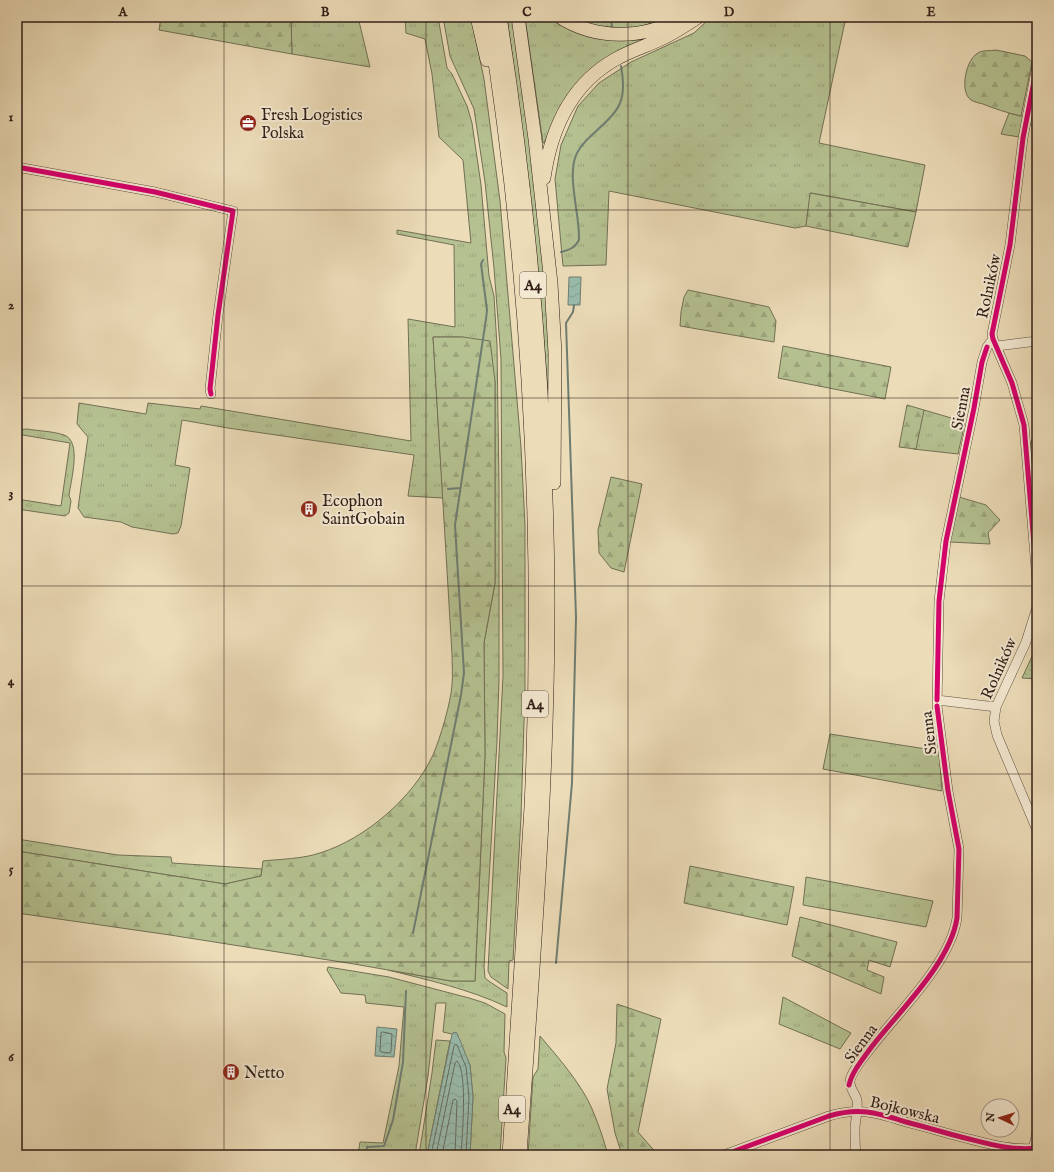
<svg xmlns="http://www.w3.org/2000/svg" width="1054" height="1172" viewBox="0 0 1054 1172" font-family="'IM FELL English',serif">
	<defs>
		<pattern id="grass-tufts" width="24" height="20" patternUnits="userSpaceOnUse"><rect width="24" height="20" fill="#b5c191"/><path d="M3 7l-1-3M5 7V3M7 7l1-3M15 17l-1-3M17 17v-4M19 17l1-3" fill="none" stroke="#9ca57c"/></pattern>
		<pattern id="forest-firs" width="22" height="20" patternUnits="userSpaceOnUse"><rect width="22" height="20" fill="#b5c191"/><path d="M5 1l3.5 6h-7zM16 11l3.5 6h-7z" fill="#9ca57c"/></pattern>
		<pattern id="park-dots" width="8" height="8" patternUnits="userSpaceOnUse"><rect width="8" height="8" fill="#b5c191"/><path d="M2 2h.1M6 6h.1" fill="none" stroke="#9ca57c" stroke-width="1.8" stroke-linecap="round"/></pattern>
		<pattern id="water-waves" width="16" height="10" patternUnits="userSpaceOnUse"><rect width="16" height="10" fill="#99bcad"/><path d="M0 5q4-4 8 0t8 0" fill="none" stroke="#84a194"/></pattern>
	</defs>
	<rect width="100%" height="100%" fill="#ecdcb8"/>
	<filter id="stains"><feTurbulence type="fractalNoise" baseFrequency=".005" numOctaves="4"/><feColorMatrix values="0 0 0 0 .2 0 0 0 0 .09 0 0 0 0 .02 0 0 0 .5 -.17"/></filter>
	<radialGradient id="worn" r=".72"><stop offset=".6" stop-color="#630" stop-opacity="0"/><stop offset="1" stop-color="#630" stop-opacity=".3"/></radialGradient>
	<path fill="url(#grass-tufts)" stroke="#727054" d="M291,17H358L370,67L292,54Z
		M405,17H438L447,68L452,74L467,106L472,123L481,185L489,276L494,296L497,346L499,486V679L497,741L484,967L485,978L490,982L507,993V1007C469,989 428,980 388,970L451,981H475L485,755L484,643L495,583V381L463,337H433L443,498L408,496L414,455L228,428L182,420L175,465L190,468L181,526L178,533L173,534L132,527L121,522L84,517L78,508L88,437L77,424L79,403L146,414L148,403L200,409L201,406L411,441L408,319L455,327L454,245L397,234V230L471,243L463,160L439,137L432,74L425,39L406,33Z
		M443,17H471L484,79L500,201L521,447L525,525V691L521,817L513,960L509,961L508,989L491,977L488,971L503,676L501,359L494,268L485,182L474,109L450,56Z
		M507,17H513L541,224L551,373L548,403C541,274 525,145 507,17Z
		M525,17H552L560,22L595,36L690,17L644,40L558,111L544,143H543Z
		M572,17H672L627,31L587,25Z
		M711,17H846L819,143L925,165L916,212L811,193L806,226L795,228L609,191L606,265L563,266L555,179L561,145L578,106L599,83L631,62L694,33Z
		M1037,81V125H1022L1019,137L1001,134L1009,113L1029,118Z
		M924,410L965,422L958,454L913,449Z
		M27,429C38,431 52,431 64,435C82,441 71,480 69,495L71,501L69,513L65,516L17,509V499L61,506L70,443L17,434V430Z
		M830,734L939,751L942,791L823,769Z
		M17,839L118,855L171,857L172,863L262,869L261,876L225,884L17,851Z
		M806,877L933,901L926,927L803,905Z
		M328,967L389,977L469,998L485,1003L505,1014L504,1052L506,1058L500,1155H470L473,1097L470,1065L454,1032L452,1034L443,1032L446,1003H436L428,1076L415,1155H358L360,1142L383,1143L399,1066L404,1007L366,1003L365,995L341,993L327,970Z
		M783,997L851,1033L840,1049L779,1024Z
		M540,1036C556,1055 572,1073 585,1095C594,1110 603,1137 608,1155H528L533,1077L538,1069Z
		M436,1040L450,1041L427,1155H419L432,1073Z"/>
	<path fill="url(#forest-firs)" stroke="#727054" d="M161,17H291L292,54L159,30Z
		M996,50L1025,56L1032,62L1021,116C1008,113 995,109 983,104C979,103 974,102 971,100C959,92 966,59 978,53C982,50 991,51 996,50Z
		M810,193L916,212L908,247L806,226Z
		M688,290L769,307L776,321L774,342L680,326L681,312L684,297Z
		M433,337H463L490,341L495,381V583L484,643L485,755L475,981H451L354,964L170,935L17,913V851L225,884L261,876L263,861C281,859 302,859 320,853C365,839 413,798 433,755C440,739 451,702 452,685C453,675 452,664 452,654Z
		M783,346L891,367L885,399L778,378Z
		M907,405L924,410L916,449L899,447Z
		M1036,440H1037V477L1034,475L1030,446L1031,441Z
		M611,477L642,484L624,572L611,568L599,553L598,530Z
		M959,497L986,505L1000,520L988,533L990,544L950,542Z
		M690,866L794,887L787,925L684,903Z
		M800,917L897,942L890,967L869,960L867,970L884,977L881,994L792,956Z
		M617,1004L661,1019L638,1132L658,1155H622L615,1133L607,1089L616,1043Z"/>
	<path fill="url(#park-dots)" stroke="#727054" d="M1035,650H1037V679L1022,678Z"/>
	<path fill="url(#water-waves)" stroke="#6f7d71" d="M569,277H581L580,305H568Z
		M377,1027L397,1029L394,1057L375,1056Z
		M454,1032L457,1033L470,1065L473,1097L470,1155H427L452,1034Z"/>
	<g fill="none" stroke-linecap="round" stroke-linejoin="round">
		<path stroke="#646d62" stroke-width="1" d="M383,1032L392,1034L391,1051L390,1053L381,1052L380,1051L381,1033Z
			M431,1155L454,1046L456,1044L457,1045L466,1067L469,1097L466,1155
			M436,1155L455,1063L457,1061C468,1072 462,1138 461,1155
			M442,1155L453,1100L455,1099L457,1101L455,1155"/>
		<path stroke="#6f7d71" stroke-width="2" d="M610,17L612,26
			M561,252C569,250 575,248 579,240C580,216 568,181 575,158C578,148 585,141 593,134C618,111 628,103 621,66
			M448,489L460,488
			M413,933L461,695L464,673L455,525L486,319L487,310L481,264L483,260
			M556,963L572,783L576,617L566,323L573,312L574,305
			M366,1155L367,1147L384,1146L393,1120L403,1062L406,991"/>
		<g stroke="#5f4e3f" stroke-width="10">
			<path id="minor" d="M1037,66L1023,138L1010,245L992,334L993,339L1012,383L1024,425L1037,580
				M17,167L155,192L233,211L218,315L210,389L211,394
				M997,346L1037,341
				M1037,607L1026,642L996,707L994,721L997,735L1002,747L1037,830
				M937,700L996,707
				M1032,1153L1037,1133
				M724,1155L829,1116C860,1107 877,1113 906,1122C926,1127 945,1133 965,1138C989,1144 1012,1151 1037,1148
				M856,1155C855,1146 855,1137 855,1127C856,1118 858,1109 857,1100C855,1093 849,1088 850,1080C853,1069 863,1058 870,1049C898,1012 950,964 957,918L959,849L948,791L937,706L939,601L946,541L974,408L982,362L987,347L993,339"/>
		</g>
		<g stroke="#301e17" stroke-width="14">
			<path id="highway" d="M477,17L487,60
				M488,17C530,278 543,543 531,807L509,1155
				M500,17C530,206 546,397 548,588C549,777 533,966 520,1155
				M518,17L535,139L551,283L555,353L554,483
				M560,17C594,39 645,41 679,17
				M544,178C551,129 571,84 616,59C630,51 646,46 661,39C674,33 686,25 698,17"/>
		</g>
		<use href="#minor" stroke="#f3e8d1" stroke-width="9"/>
		<use href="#highway" stroke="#ecdcb8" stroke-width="13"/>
		<g stroke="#f3e8d1" stroke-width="8">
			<path id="cycleway" d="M1037,66L1023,138L1010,245L992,334L993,339L1012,383L1024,425L1037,580
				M17,167L155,192L233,211L218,315L210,389L211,394
				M937,700L939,601L946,541L974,408L982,362L987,347
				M849,1085C852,1072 862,1060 870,1049C898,1012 950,964 957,918L959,849L948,791L937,706
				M724,1155L829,1116C860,1107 877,1113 906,1122C926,1127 945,1133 965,1138C989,1144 1012,1151 1037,1148"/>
		</g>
		<use href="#cycleway" stroke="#d6006c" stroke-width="5"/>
	</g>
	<path fill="none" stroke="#301e17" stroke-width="1" stroke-opacity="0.55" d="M224,17V1155M426,17V1155M628,17V1155M830,17V1155M17,210H1037M17,398H1037M17,586H1037M17,774H1037M17,962H1037"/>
	<defs>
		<g id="office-disc" transform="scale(0.9)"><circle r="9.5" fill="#8f2418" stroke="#f3e8d1"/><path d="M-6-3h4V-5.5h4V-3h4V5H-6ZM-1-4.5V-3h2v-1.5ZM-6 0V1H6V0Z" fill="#fff"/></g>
		<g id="building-disc" transform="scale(0.9)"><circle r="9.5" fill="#8f2418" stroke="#f3e8d1"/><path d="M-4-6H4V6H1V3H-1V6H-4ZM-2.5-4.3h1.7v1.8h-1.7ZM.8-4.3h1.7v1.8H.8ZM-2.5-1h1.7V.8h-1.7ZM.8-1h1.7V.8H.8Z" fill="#fff"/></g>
	</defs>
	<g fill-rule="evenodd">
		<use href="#office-disc" x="248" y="123"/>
		<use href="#building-disc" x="309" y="509"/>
		<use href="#building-disc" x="231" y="1072"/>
	</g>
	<g text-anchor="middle" stroke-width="4" stroke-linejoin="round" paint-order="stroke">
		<g fill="#f3e8d1" stroke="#6a5b4f" stroke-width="1">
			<rect x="520" y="272" width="26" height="26" rx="3"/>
			<rect x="522" y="691" width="26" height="26" rx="3"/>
			<rect x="499" y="1096" width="26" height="26" rx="3"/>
		</g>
		<g font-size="15" font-weight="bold" fill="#301e17">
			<text x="533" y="290">A4</text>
			<text x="535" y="709">A4</text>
			<text x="512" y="1114">A4</text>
		</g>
		<g font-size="16" fill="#301e17" stroke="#f3e8d1" text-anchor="start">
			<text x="261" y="120">Fresh Logistics<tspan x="261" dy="18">Polska</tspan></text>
			<text x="322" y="506">Ecophon<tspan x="322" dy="18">SaintGobain</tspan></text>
			<text x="244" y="1078">Netto</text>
		</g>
		<g font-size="16" fill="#301e17" stroke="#f3e8d1">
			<text transform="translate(988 286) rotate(-78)" y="6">Rolników</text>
			<text transform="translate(960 408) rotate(-79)" y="6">Sienna</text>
			<text transform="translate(998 668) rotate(-66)" y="6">Rolników</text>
			<text transform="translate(928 733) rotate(-97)" y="6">Sienna</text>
			<text transform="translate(860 1043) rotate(-54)" y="6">Sienna</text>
			<text transform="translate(905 1109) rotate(14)" y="6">Bojkowska</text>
		</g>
	</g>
	<rect width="1054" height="1172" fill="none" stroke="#ecdcb8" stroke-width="44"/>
	<g transform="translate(1000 1118) rotate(274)"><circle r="19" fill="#f3e8d1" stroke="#a59787"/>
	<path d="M0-3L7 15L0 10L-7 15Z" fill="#8f2418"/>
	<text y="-6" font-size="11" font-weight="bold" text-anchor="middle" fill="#301e17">N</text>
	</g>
	<rect x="22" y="22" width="1010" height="1128" fill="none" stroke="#301e17" stroke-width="1.5"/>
	<g font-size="13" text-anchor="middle" font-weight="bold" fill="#301e17">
		<text x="123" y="16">A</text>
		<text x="325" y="16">B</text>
		<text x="527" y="16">C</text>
		<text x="729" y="16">D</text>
		<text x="931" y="16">E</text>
		<text x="11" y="121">1</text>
		<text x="11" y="309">2</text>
		<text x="11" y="497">3</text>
		<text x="11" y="685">4</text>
		<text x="11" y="873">5</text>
		<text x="11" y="1061">6</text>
	</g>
	<rect width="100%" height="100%" filter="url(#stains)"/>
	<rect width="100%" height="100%" fill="url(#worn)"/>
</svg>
